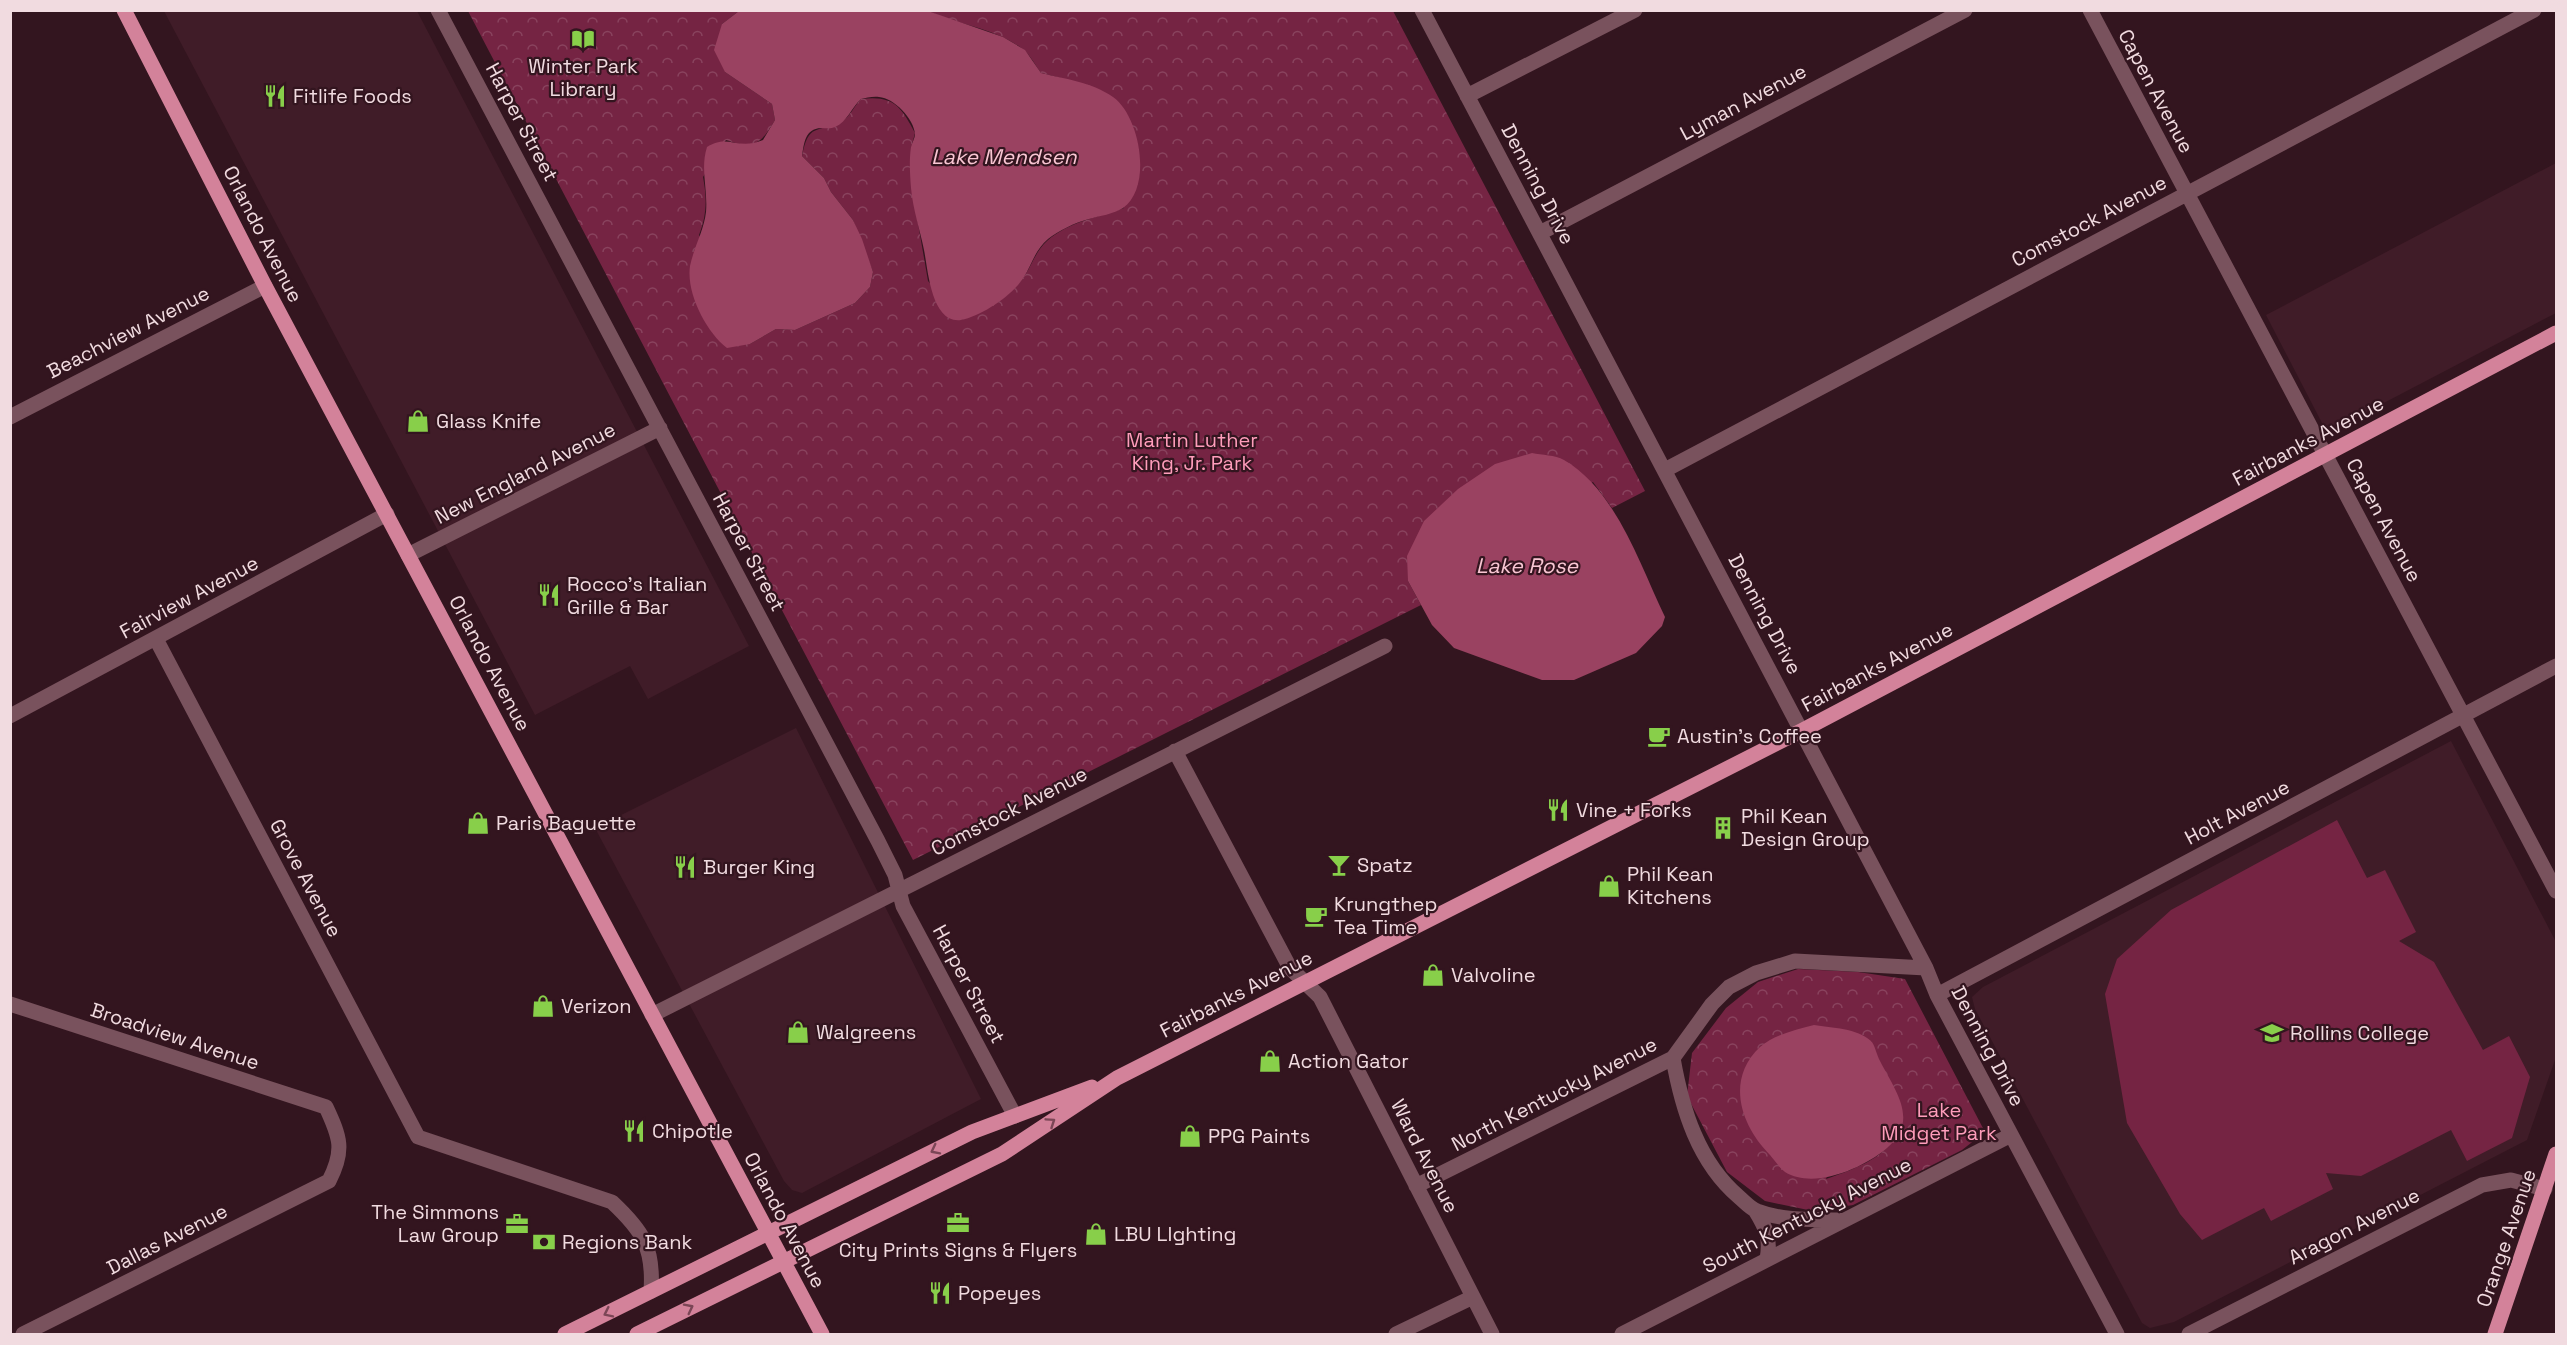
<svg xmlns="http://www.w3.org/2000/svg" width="2567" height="1345" viewBox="0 0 2567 1345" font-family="'Space Grotesk',sans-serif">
	<defs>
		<pattern id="park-crowns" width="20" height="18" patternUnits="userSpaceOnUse" patternTransform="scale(1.5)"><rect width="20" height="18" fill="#752443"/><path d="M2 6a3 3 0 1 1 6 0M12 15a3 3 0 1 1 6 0" fill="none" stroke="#89435e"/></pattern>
	</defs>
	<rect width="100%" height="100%" fill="#33151f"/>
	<path fill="#401c28" d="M164,11H417L749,646L648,699L630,666L535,715Z
		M2556,163V313L2334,429L2322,423L2266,315Z
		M796,728L981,1099L802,1193L792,1190L784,1181L595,828Z
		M2451,741L2556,942V1057L2527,1140L2174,1322L2150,1328L2142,1323L1975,1009L1972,997L1983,987Z"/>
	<path fill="#752443" d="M2337,820L2367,878L2385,870L2416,932L2399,941L2434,962L2483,1050L2509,1036L2530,1077L2512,1138L2467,1161L2451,1130L2361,1176L2326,1173L2333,1189L2271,1221L2264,1208L2202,1240L2180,1214L2127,1123L2105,994L2117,959L2171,910Z"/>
	<path fill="url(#park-crowns)" fill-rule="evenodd" d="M468,11H739L722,24L725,72L772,104L775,120C761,144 754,150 726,140L703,177C707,198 707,215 699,235L750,344L776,329L795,330L855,303L870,287L873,272L853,220L831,192L824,178L802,156C809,122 816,134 842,121C849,118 855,105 861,99C893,95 901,106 915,133L911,148L912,189L928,281L961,320C985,310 1011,298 1025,275C1033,263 1036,251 1047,241C1068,222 1099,217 1124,208L1061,78L1041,73C1036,66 1030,55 1024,50C996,28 959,25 928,11H1393L1645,491L1612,508L1593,482L1408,581L1421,605L913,860Z
		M1798,969L1858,972L1905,979L1985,1132L1962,1150L1853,1205L1813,1211L1765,1201L1727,1172L1687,1096L1692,1053L1726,1008L1758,982ZM1871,1041L1903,1126C1888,1157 1858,1168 1826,1179Z"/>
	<path fill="#9a4261" d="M739,11H928L1003,37L1025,50L1041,73C1065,79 1092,82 1113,97C1140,116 1153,187 1123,208C1114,214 1099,216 1089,219C1076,222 1058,231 1048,239C1035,250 1032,264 1024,277C1013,295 982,316 961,320C931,324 928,269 924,250C920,230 913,210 911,188C910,175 909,160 911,147C912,143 915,138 915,134C914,119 894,98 879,97C873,96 866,98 861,99C852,107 847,122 835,127C831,129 826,128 821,128C805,129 804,143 802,156L824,178L831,192L853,220L862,239L873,272L870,287L855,303L795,330L776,329L750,344L727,348C706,332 686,293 690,266C694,247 704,230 706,212C708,189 700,169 707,147C728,133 737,151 763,140L775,120L772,104L725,72L714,50L722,24Z
		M1532,453C1542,455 1555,455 1564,460C1616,490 1640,565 1665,617L1662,626L1636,653L1574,680H1542L1454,648L1432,625L1408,581L1407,556L1424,521L1458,489L1495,464Z
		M1814,1025C1832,1028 1857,1028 1871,1041C1875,1045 1877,1056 1880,1061C1896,1092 1920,1121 1886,1149C1863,1168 1814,1190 1785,1172C1780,1168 1774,1160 1770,1155C1741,1126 1725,1080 1760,1047C1775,1034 1796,1030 1814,1025Z"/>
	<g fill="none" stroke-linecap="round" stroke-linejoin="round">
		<path stroke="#79525d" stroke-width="15" d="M438,10L878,841L895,875L903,906L1015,1116
			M1422,10L1926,968L1937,995L2117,1334
			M2090,10L2556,891
			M1467,96L1635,10
			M1540,233L1965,10
			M10,417L265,286
			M1665,470L2534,10
			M408,555L660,428
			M156,639L418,1137L612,1202C643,1231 654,1248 651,1291
			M10,716L387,514
			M1175,751L1290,968L1320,997L1492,1334
			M1937,995L2556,666
			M10,1004L326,1107C340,1137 345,1150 329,1181L23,1334
			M652,1015L1385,646
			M1673,1058C1682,1109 1698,1162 1739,1197C1745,1202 1750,1208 1757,1211C1783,1221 1812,1219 1839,1220
			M1416,1186L1673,1058L1712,1004L1729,987L1756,973L1795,961L1926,968
			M1755,1210C1766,1228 1771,1238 1767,1259
			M1396,1334L1473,1297
			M1622,1334L2011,1135
			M2189,1334L2482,1185L2511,1180L2545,1189"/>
		<path stroke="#d3829a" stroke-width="15" d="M124,10L265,286L822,1334
			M565,1334L972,1132L1092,1087
			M637,1334L1002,1154L1117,1078L1803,730L2556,333
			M2495,1334L2556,1154"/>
	</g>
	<defs><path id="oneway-chevron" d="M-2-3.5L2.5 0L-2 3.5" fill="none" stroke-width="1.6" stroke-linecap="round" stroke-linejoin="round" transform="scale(1.5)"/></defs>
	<g stroke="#7b4656">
		<use href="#oneway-chevron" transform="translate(1051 1122) rotate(-34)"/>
		<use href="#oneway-chevron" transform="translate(935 1150) rotate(153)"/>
		<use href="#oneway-chevron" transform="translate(689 1308) rotate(-27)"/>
		<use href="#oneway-chevron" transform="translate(608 1313) rotate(154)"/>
	</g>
	<defs>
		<g id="library-bare" transform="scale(1.8)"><path d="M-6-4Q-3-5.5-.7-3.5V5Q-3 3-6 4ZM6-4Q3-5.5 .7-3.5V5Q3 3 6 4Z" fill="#88cf4a" stroke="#33151f" stroke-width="2.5" paint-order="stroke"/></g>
		<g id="restaurant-bare" transform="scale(1.8)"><path d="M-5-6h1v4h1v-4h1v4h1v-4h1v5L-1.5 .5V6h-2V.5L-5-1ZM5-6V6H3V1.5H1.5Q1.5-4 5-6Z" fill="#88cf4a" stroke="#33151f" stroke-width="2.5" paint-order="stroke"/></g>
		<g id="shop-bare" transform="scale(1.8)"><path d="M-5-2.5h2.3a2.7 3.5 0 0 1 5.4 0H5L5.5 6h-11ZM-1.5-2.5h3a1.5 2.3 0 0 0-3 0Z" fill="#88cf4a" stroke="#33151f" stroke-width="2.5" paint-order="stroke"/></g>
		<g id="cafe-bare" transform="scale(1.8)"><path d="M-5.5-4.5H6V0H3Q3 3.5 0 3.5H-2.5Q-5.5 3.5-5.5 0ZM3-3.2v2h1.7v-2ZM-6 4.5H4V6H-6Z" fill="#88cf4a" stroke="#33151f" stroke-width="2.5" paint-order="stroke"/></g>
		<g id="building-bare" transform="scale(1.8)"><path d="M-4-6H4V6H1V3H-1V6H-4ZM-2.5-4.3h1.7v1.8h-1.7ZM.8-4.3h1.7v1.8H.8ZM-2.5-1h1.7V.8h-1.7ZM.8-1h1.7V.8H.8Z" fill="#88cf4a" stroke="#33151f" stroke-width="2.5" paint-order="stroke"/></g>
		<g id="bar-bare" transform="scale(1.8)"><path d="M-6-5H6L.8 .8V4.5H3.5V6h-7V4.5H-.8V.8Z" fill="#88cf4a" stroke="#33151f" stroke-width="2.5" paint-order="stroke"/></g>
		<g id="university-bare" transform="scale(1.8)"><path d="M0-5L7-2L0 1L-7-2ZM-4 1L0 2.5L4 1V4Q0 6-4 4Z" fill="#88cf4a" stroke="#33151f" stroke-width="2.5" paint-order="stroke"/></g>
		<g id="office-bare" transform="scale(1.8)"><path d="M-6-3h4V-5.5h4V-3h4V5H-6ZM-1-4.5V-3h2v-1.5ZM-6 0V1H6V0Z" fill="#88cf4a" stroke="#33151f" stroke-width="2.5" paint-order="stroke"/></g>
		<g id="bank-bare" transform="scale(1.8)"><path d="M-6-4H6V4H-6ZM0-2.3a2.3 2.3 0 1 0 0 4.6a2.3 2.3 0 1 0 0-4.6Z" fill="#88cf4a" stroke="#33151f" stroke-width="2.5" paint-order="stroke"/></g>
	</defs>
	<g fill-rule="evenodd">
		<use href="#library-bare" x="583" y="39"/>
		<use href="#restaurant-bare" x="275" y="96"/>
		<use href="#shop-bare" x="418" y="421"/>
		<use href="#restaurant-bare" x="549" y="595"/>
		<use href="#cafe-bare" x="1659" y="736"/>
		<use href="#restaurant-bare" x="1558" y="810"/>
		<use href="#shop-bare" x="478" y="823"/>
		<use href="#building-bare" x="1723" y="828"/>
		<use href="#bar-bare" x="1339" y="865"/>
		<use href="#restaurant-bare" x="685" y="867"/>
		<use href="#shop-bare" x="1609" y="886"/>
		<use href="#cafe-bare" x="1316" y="916"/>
		<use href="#shop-bare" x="1433" y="975"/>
		<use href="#shop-bare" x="543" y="1006"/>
		<use href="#shop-bare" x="798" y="1032"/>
		<use href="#university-bare" x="2272" y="1033"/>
		<use href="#shop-bare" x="1270" y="1061"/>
		<use href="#restaurant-bare" x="634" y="1131"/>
		<use href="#shop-bare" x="1190" y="1136"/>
		<use href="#office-bare" x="958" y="1223"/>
		<use href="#office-bare" x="517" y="1224"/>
		<use href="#shop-bare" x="1096" y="1234"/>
		<use href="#bank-bare" x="544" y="1242"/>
		<use href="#restaurant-bare" x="940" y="1293"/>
	</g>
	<g text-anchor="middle" stroke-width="4.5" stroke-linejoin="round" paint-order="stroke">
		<g font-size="20" fill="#f1dbe0" stroke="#33151f" text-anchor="start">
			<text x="583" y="73" text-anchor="middle">Winter Park<tspan x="583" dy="23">Library</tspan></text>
			<text x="293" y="103">Fitlife Foods</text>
			<text x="436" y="428">Glass Knife</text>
			<text x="567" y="591">Rocco's Italian<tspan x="567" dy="23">Grille &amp; Bar</tspan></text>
			<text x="1677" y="743">Austin's Coffee</text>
			<text x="1576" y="817">Vine + Forks</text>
			<text x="1741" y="823">Phil Kean<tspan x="1741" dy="23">Design Group</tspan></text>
			<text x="496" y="830">Paris Baguette</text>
			<text x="1357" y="872">Spatz</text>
			<text x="703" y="874">Burger King</text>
			<text x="1627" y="881">Phil Kean<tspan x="1627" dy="23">Kitchens</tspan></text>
			<text x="1334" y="911">Krungthep<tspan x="1334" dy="23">Tea Time</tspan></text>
			<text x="1451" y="982">Valvoline</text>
			<text x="561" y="1013">Verizon</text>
			<text x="816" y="1039">Walgreens</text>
			<text x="2290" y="1040">Rollins College</text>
			<text x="1288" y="1068">Action Gator</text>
			<text x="652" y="1138">Chipotle</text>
			<text x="1208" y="1143">PPG Paints</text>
			<text x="499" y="1219" text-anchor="end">The Simmons<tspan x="499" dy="23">Law Group</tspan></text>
			<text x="1114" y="1241">LBU LIghting</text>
			<text x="562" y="1249">Regions Bank</text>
			<text x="958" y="1257" text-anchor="middle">City Prints Signs &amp; Flyers</text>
			<text x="958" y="1300">Popeyes</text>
		</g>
		<g font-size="20" fill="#f1dbe0" stroke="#33151f">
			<text transform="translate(2156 91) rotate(62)" y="7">Capen Avenue</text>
			<text transform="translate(1743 102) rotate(-28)" y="7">Lyman Avenue</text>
			<text transform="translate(522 122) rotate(62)" y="7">Harper Street</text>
			<text transform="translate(1538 184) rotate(62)" y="7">Denning Drive</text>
			<text transform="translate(2089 221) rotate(-28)" y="7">Comstock Avenue</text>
			<text transform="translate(263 234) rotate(63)" y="7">Orlando Avenue</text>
			<text transform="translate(128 332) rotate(-27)" y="7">Beachview Avenue</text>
			<text transform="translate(2308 441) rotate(-28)" y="7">Fairbanks Avenue</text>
			<text transform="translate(525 473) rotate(-27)" y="7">New England Avenue</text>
			<text transform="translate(2384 520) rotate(62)" y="7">Capen Avenue</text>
			<text transform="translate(749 552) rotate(62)" y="7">Harper Street</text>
			<text transform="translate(189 597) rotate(-28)" y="7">Fairview Avenue</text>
			<text transform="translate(1765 614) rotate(62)" y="7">Denning Drive</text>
			<text transform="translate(490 663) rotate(62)" y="7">Orlando Avenue</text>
			<text transform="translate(1877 667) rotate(-28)" y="7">Fairbanks Avenue</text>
			<text transform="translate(1009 811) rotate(-27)" y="7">Comstock Avenue</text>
			<text transform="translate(2237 812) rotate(-28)" y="7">Holt Avenue</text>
			<text transform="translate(306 878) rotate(62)" y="7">Grove Avenue</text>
			<text transform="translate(969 984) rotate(62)" y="7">Harper Street</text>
			<text transform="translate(1236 994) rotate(-27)" y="7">Fairbanks Avenue</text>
			<text transform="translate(175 1036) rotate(18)" y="7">Broadview Avenue</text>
			<text transform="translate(1988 1046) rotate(62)" y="7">Denning Drive</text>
			<text transform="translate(1554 1094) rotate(-27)" y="7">North Kentucky Avenue</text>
			<text transform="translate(1425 1156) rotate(63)" y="7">Ward Avenue</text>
			<text transform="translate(1807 1215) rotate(-27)" y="7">South Kentucky Avenue</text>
			<text transform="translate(785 1220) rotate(62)" y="7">Orlando Avenue</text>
			<text transform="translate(2354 1226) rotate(-27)" y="7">Aragon Avenue</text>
			<text transform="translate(2506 1238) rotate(-71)" y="7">Orange Avenue</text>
			<text transform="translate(167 1239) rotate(-27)" y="7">Dallas Avenue</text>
		</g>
		<g font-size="20" fill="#ff9dbb" stroke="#33151f">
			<text x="1192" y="447">Martin Luther<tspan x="1192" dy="23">King, Jr. Park</tspan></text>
			<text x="1939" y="1117">Lake<tspan x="1939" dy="23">Midget Park</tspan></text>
		</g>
		<g font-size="21" font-style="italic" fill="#f9c6d3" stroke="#33151f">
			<text x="1004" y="164">Lake Mendsen</text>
			<text x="1527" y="573">Lake Rose</text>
		</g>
	</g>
	<rect width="2567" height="1345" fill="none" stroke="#f1dbe0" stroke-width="24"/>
</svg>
